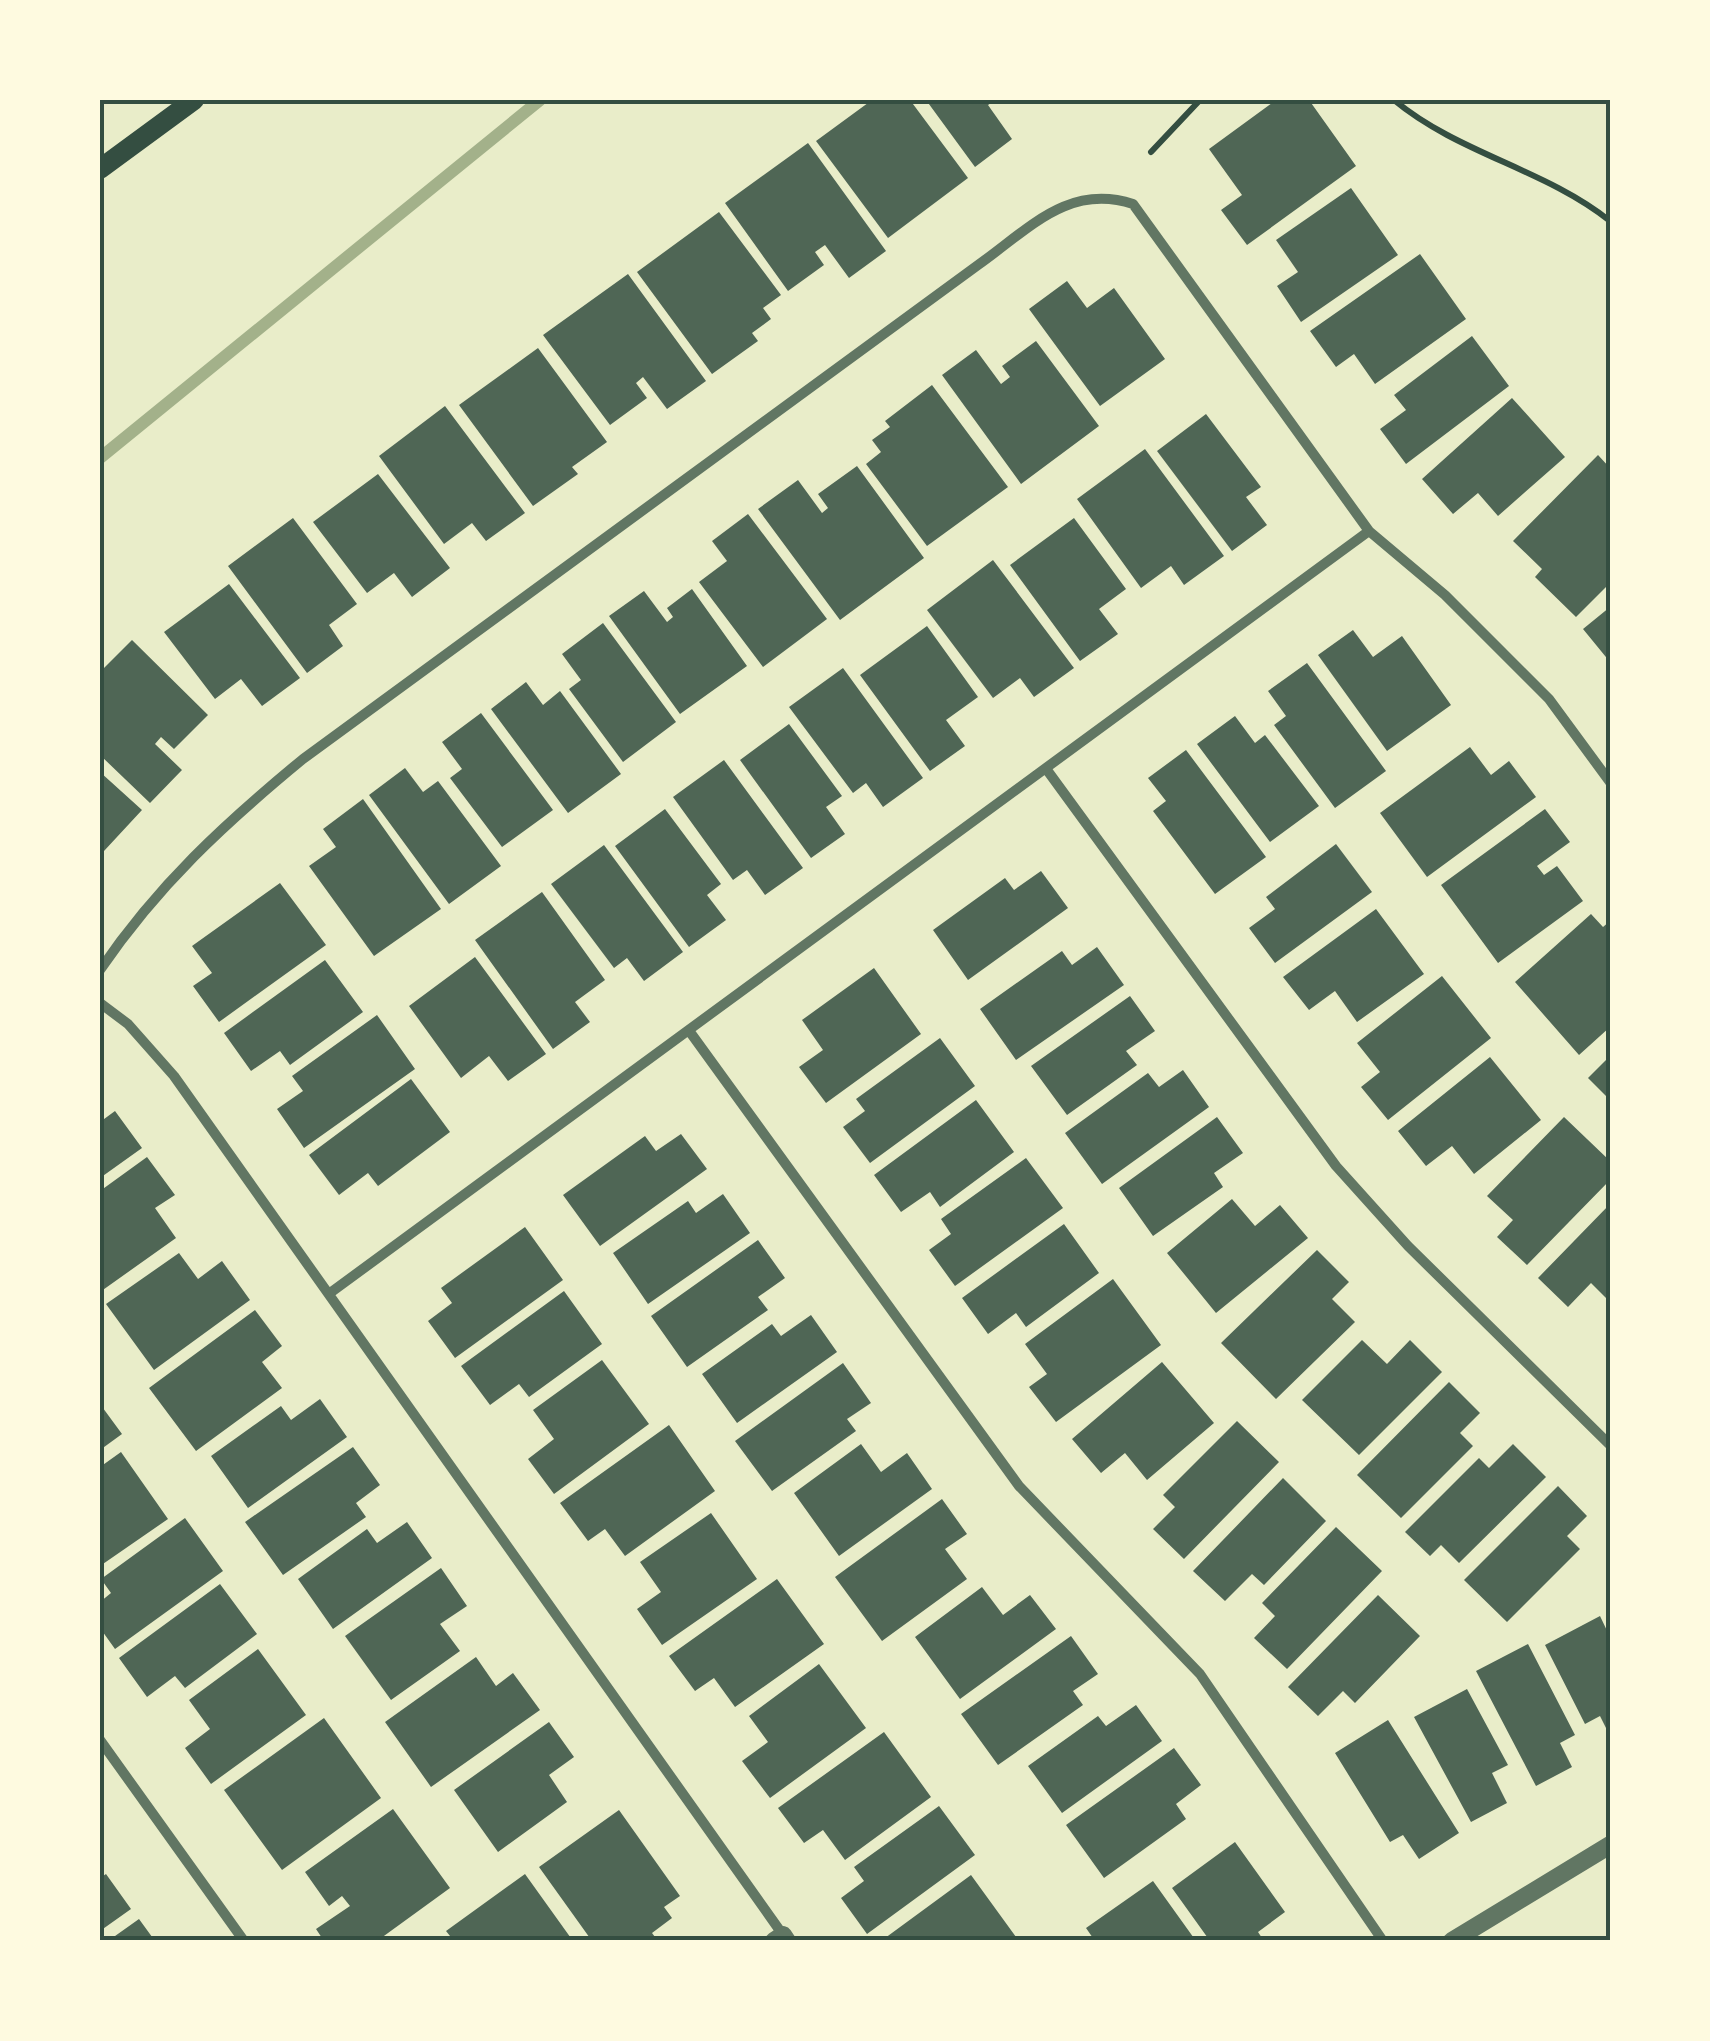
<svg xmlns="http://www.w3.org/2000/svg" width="1710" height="2041" viewBox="0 0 1710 2041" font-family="'Varela Round',sans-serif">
	<rect width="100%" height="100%" fill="#e9edc9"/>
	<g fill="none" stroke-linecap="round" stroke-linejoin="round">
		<path stroke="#a3b18a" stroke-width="12" d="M100,458L540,100"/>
	</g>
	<path fill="#4f6655" d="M872,100H910L968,178L888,238L816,141Z
		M926,100H995L988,105L1012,139L975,167Z
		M1276,100H1309L1356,166L1247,245L1221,210L1242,195L1209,149Z
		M808,143L886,251L849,278L825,245L815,252L824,265L788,291L725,203Z
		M1351,188L1398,255L1301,322L1277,286L1298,272L1276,240Z
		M719,212L781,295L763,308L771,319L752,333L758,341L712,374L637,272Z
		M1420,254L1466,319L1375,384L1354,354L1336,367L1310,331Z
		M628,274L706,381L667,409L643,377L636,383L647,398L610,425L543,335Z
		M1067,281L1087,308L1114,288L1165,359L1100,406L1029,309Z
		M1472,336L1509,386L1406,464L1380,429L1406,410L1394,395Z
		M1036,341L1099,426L1021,484L942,375L976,350L1001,384L1010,377L1002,366Z
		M538,348L607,442L572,467L578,474L533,506L459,405Z
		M932,385L1008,487L927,546L866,464L881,452L872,440L890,427L885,421Z
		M1512,398L1565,457L1498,516L1478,493L1453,514L1422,479Z
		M445,406L525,513L486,541L472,523L444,544L379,456Z
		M1206,414L1261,487L1246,497L1267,525L1232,551L1157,451Z
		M1145,449L1224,556L1184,585L1171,566L1141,588L1077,499Z
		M1598,455L1610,468V583L1576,617L1535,577L1542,569L1513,541Z
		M857,466L924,558L840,620L758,509L798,480L822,513L828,508L818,494Z
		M378,474L450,568L412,597L394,573L367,593L313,522Z
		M748,514L827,619L763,667L699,582L727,561L712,541Z
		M293,518L357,604L329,625L343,646L307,673L228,566Z
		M1074,518L1126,589L1099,609L1118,634L1080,661L1010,565Z
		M993,560L1074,668L1034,697L1020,678L993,698L927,610Z
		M229,584L300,678L262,706L241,679L215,699L164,632Z
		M692,589L747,666L680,714L609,616L644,591L667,622L673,617L667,608Z
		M1610,607V662L1583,629Z
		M603,623L676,722L623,762L569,689L581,680L562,654Z
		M927,626L978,697L946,720L965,746L930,771L860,675Z
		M1353,630L1373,657L1402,636L1451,705L1387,751L1318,655Z
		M132,640L208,715L174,749L161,737L155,744L182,770L150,803L100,755V672Z
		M1307,663L1386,771L1335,808L1274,725L1286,716L1268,691Z
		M843,668L923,778L883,807L866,783L853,793L789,707Z
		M526,682L543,705L560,691L621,774L568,813L491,709Z
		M481,713L553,810L502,847L450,778L462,769L442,742Z
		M1235,716L1255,743L1265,735L1319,806L1270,842L1197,744Z
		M789,724L842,796L826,807L845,834L811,858L740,760Z
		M1470,747L1491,775L1509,761L1536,797L1427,877L1380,813Z
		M1186,750L1266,857L1215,894L1153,811L1166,801L1148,778Z
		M724,760L803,868L765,895L747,870L733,880L673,797Z
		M405,768L423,792L438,781L501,866L449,904L369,795Z
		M100,772L142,810L104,851L100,847Z
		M363,799L441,909L374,956L309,866L336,847L323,829Z
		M665,809L721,884L707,895L726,920L689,947L615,846Z
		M1545,809L1570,842L1537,866L1544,875L1557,866L1583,901L1498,963L1441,885Z
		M1336,844L1372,892L1275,963L1249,928L1275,909L1266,897Z
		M604,845L683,952L644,981L627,958L614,968L551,884Z
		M1041,871L1068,908L968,980L933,930L1005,878L1014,890Z
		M280,883L326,945L219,1022L193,986L212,973L192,946Z
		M542,892L605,980L575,1002L590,1022L553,1049L475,940Z
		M1376,909L1424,974L1357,1022L1335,991L1309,1010L1283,977Z
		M1591,914L1603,927L1610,921V1027L1579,1055L1515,982Z
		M1097,947L1124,985L1016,1060L980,1009L1062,951L1072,965Z
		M475,957L546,1054L508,1081L489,1056L461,1078L409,1006Z
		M325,960L363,1012L290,1065L280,1051L251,1071L224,1033Z
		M874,968L921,1034L826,1103L799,1067L823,1050L802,1020Z
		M1442,976L1491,1038L1388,1120L1361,1087L1380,1072L1357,1043Z
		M1130,996L1155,1031L1126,1051L1137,1065L1067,1115L1031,1066Z
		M377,1015L415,1069L304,1148L277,1109L303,1091L292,1076Z
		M940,1038L975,1086L870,1163L843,1127L865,1111L856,1099Z
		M1610,1056V1100L1588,1078Z
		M1490,1057L1541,1120L1474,1174L1452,1146L1426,1166L1398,1131Z
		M1183,1070L1209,1107L1102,1184L1065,1133L1148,1073L1159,1087Z
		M411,1079L450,1132L378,1186L368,1173L339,1195L309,1155Z
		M976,1100L1014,1152L940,1207L930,1192L901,1212L874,1175Z
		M115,1111L142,1148L100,1178V1122Z
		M1217,1117L1243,1153L1214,1173L1223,1187L1153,1236L1119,1188Z
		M1564,1117L1610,1161V1180L1527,1265L1497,1237L1513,1220L1487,1196Z
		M681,1134L707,1169L600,1246L563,1195L645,1136L656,1151Z
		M147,1157L175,1195L155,1208L176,1238L100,1292V1191Z
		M1026,1158L1063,1208L955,1286L929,1250L951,1234L941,1219Z
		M723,1194L750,1233L648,1304L613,1253L688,1201L696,1213Z
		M1232,1199L1255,1226L1280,1205L1308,1238L1216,1313L1167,1253Z
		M1610,1204V1302L1591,1283L1568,1307L1538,1278Z
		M1064,1224L1099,1273L1026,1327L1016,1313L988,1334L962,1298Z
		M525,1227L563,1280L455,1358L428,1321L452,1303L441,1288Z
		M758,1240L785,1278L758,1297L768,1310L687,1367L651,1316Z
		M1317,1250L1349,1282L1332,1299L1355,1322L1276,1399L1221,1343Z
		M179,1253L198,1279L222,1261L250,1300L154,1370L106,1304Z
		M1113,1279L1161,1345L1056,1422L1029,1387L1047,1374L1025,1344Z
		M564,1291L602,1344L529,1397L519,1384L490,1405L461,1366Z
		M255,1310L282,1346L262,1362L282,1388L196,1451L149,1388Z
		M811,1315L837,1352L737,1423L702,1374L772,1324L781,1336Z
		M1362,1340L1387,1364L1410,1340L1442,1372L1359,1455L1302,1400Z
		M602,1360L649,1424L554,1494L528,1459L554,1439L533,1410Z
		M1162,1362L1214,1423L1147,1480L1125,1453L1101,1473L1072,1439Z
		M843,1363L871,1403L847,1419L856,1431L772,1491L735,1441Z
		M1449,1382L1480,1413L1460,1433L1473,1446L1401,1518L1357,1475Z
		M320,1399L347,1437L248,1508L211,1456L281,1406L291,1420Z
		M100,1404L122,1434L100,1450Z
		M1237,1421L1279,1462L1184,1559L1153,1529L1175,1507L1163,1495Z
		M669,1425L715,1491L625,1556L605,1529L588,1541L560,1503Z
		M861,1444L881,1472L907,1453L932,1489L839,1556L794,1493Z
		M1513,1444L1546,1477L1459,1563L1441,1545L1430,1556L1405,1532L1479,1458L1489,1468Z
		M353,1447L380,1485L356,1503L366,1517L283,1575L245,1522Z
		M121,1452L168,1519L100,1566V1467Z
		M1283,1478L1326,1521L1264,1585L1252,1574L1225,1601L1193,1571Z
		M1558,1486L1587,1516L1567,1536L1580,1549L1507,1622L1464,1580Z
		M942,1499L967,1534L945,1549L967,1579L882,1641L835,1577Z
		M711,1513L757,1579L662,1645L637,1609L661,1592L640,1562Z
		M185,1518L223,1571L115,1649L100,1628V1602L111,1593L101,1579Z
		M407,1522L432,1558L333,1629L298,1579L367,1529L377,1543Z
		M1336,1527L1382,1571L1287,1669L1254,1638L1275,1616L1262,1603Z
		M441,1568L467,1606L440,1624L460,1651L391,1700L345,1636Z
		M777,1579L824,1644L735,1707L714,1678L695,1691L669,1656Z
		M220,1584L257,1634L185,1688L175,1676L147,1697L119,1658Z
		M982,1587L1003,1615L1030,1595L1056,1629L960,1699L915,1637Z
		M1378,1595L1420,1636L1355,1703L1343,1691L1318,1716L1288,1687Z
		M1600,1616L1610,1637V1736L1600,1716L1585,1724L1545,1645Z
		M1071,1636L1098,1674L1073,1691L1083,1705L998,1765L961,1714Z
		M1528,1644L1575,1735L1560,1743L1572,1767L1536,1786L1476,1671Z
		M258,1649L306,1715L211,1784L185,1748L210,1729L189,1700Z
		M476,1657L496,1686L513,1673L540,1710L431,1787L385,1722Z
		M819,1664L866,1728L770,1798L742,1761L768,1742L749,1716Z
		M1467,1689L1508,1765L1492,1773L1507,1803L1471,1822L1414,1717Z
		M1136,1705L1162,1741L1062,1813L1028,1766L1098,1716L1106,1726Z
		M324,1718L381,1798L282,1870L224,1790Z
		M1388,1720L1459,1833L1419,1859L1403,1835L1390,1842L1335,1753Z
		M549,1722L574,1757L549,1775L567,1802L498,1852L454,1790Z
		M884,1732L931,1797L845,1860L823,1830L804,1843L778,1808Z
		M1174,1748L1201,1785L1176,1804L1186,1819L1104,1878L1066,1825Z
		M939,1806L975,1855L867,1934L841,1898L864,1881L854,1867Z
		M393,1809L450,1888L377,1941H324L316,1929L350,1906L342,1896L329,1906L305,1872Z
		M619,1810L680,1896L664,1907L672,1918L652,1933L658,1941H592L539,1867Z
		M1235,1842L1285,1912L1258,1932L1264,1941H1210L1172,1888Z
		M106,1874L131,1909L100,1931V1878Z
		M525,1874L573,1941H454L446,1931Z
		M971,1875L1019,1941H881Z
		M1153,1881L1196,1941H1095L1086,1928Z
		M139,1919L155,1941H108Z"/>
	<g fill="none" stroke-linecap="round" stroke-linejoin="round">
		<path stroke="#344e41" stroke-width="6" d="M1394,100C1459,154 1545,169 1610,221
			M1151,152L1200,100"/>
		<path stroke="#617663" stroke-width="10" d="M1047,770L1336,1166L1408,1246L1610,1445
			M100,970C158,885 224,824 303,759L978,265C1029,229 1068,183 1133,204L1369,531L1445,595L1549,699L1610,782
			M100,1003L128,1024L174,1076L783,1935
			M690,1032L1019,1486L1200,1674L1383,1941
			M330,1293L1369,531
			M100,1740L244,1941"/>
		<path stroke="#617663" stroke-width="18" d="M774,1941L783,1935L787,1941
			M1452,1941L1610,1845"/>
		<path stroke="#344e41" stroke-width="20" d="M100,169L194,100"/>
	</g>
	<rect width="1710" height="2041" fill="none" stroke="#fefae0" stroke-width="205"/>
	<rect x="102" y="102" width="1506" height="1836" fill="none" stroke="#344e41" stroke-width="4"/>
</svg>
